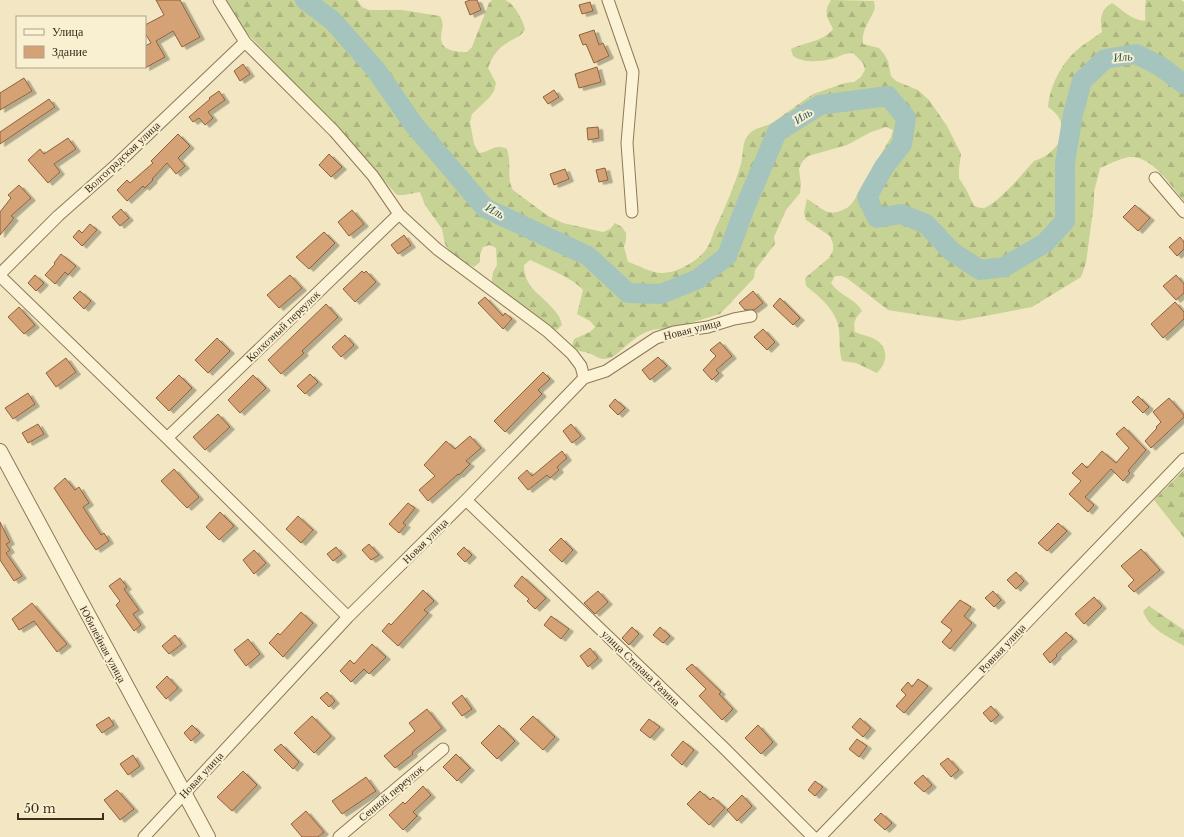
<svg xmlns="http://www.w3.org/2000/svg" width="1184" height="837" viewBox="0 0 1184 837" font-family="'Libre Baskerville',serif">
	<defs>
		<pattern id="forest-firs" width="22" height="20" patternUnits="userSpaceOnUse"><rect width="22" height="20" fill="#c7d295"/><path d="M5 1l3.5 6h-7zM16 11l3.5 6h-7z" fill="#acb580"/></pattern>
		<filter id="shadow"><feDropShadow dx="4.5" dy="2.5" stdDeviation="0" flood-color="#0004"/></filter>
	</defs>
	<rect width="100%" height="100%" fill="#f2e7c2"/>
	<path fill="url(#forest-firs)" d="M226,0H357L362,7L369,10H402L440,16C445,26 441,28 441,38C441,51 457,52 467,52L472,47L489,3L492,0C496,0 502,0 505,0C514,3 524,22 525,30C520,37 517,37 510,41C499,47 492,56 488,68L496,83L494,91L489,98L472,114L470,122L474,144L479,153C491,152 494,143 507,149C512,163 506,178 513,190L548,216L563,223L603,232L610,229L615,223L622,227L626,233V240L624,247L628,262C638,265 651,273 662,273C678,273 695,262 705,251C710,245 712,236 715,229C725,208 734,187 741,164C744,153 741,141 750,133C756,127 765,127 772,123L813,94L845,83L854,82L861,77L865,70L863,63L853,53C843,53 840,57 831,59C819,62 803,63 793,56L791,49C805,42 823,42 833,29C827,17 823,13 831,0L874,1L875,8C870,21 861,30 863,44L879,48L884,54L888,61L891,76L896,81L918,90L929,100L947,126L961,154L959,169V178L967,191L974,206C977,207 980,208 983,208C996,206 1024,172 1034,161C1060,153 1075,125 1048,107C1050,86 1061,64 1077,50C1085,43 1094,38 1102,32C1100,19 1100,10 1112,3C1123,10 1131,20 1145,21C1146,14 1144,7 1146,0H1181L1184,2V201C1171,186 1152,155 1129,157C1121,158 1107,165 1100,168L1094,192V203L1086,263L1081,277L1032,307L958,321L888,310L848,279L842,276H835L831,283C838,295 855,298 862,311C855,318 853,322 855,332C862,335 874,337 879,342C890,352 885,365 877,373L856,363L842,361C839,351 840,340 839,330C837,311 820,297 806,286L805,278L829,258L833,251V244L830,236L806,220L804,213L807,199C819,205 826,217 840,211C846,209 849,207 853,202L891,137L893,130L886,127L871,132L847,145L808,156L802,162L799,169L801,185L800,193L786,210L774,237L775,244L755,270L754,278L720,314L667,330C652,326 637,336 626,346C619,351 615,358 605,359C599,359 596,356 591,354C583,351 578,352 572,346L574,339L590,332L595,327L590,321L577,314L583,290C573,278 545,267 530,260L524,265C524,289 543,295 555,311C559,315 561,320 562,325L557,330L550,327L491,288L493,272L497,265L496,248L490,245L483,247L480,255V262L474,267L460,260L449,250L445,244L442,229L425,205L420,192L404,195H397L317,107L243,29Z
		M1184,470V538L1154,500Z
		M1149,606L1184,630V646C1169,637 1149,629 1143,611Z"/>
	<g fill="none" stroke-linecap="round" stroke-linejoin="round">
		<path stroke="#a5c4bd" stroke-width="20" d="M305,0L333,21L376,70L414,125L485,208L588,256L628,293L661,294L698,279L727,256L745,207L777,132L820,105L888,96L906,118L902,144L884,167L867,197L877,218L901,214L926,224L951,251L980,270L1004,267L1045,243L1065,221V163L1073,114L1082,81L1105,59L1136,54L1160,66L1184,84"/>
	</g>
	<path fill="#d4a274" stroke="#90613a" filter="url(#shadow)" d="M156,0H180L200,37L182,47L173,31L156,41L165,57L145,68V46L151,43L145,33V25L164,15Z
		M470,0H477L481,10L470,15L465,2Z
		M590,2L593,11L582,14L579,5Z
		M594,30L599,45L603,43L609,56L594,63L586,44L583,45L579,35Z
		M243,64L250,74L240,81L234,71Z
		M597,67L601,82L579,88L575,74Z
		M24,78L32,91L0,110V93Z
		M554,90L559,97L548,104L543,97Z
		M219,91L225,100L208,112L213,118L205,125L199,118L193,122L189,117L210,99L209,98Z
		M49,99L55,107L0,144V132Z
		M598,127L599,138L588,140L587,128Z
		M178,134L190,146L178,158L185,166L176,174L167,163L152,179L153,180L145,188L143,186L127,201L117,190L127,180L130,183L153,163L151,161Z
		M68,138L76,149L54,164L60,172L48,183L28,160L40,149L44,154Z
		M329,154L342,167L331,177L319,165Z
		M605,168L608,180L599,182L596,170Z
		M565,169L569,179L554,185L550,174Z
		M19,185L31,198L11,216L14,218L0,235V212L11,198L8,195Z
		M1135,205L1150,218L1138,231L1123,217Z
		M121,209L129,218L120,226L112,217Z
		M352,210L364,224L349,236L338,222Z
		M90,224L97,230L82,246L73,237L79,230L82,233Z
		M324,232L335,243L309,269L296,257Z
		M404,235L411,245L398,254L391,245Z
		M1180,237L1184,242V249L1177,256L1169,247Z
		M61,254L76,266L68,275L65,272L55,284L45,275L55,264L54,263Z
		M362,271L364,273L366,271L376,282L355,302L343,289Z
		M35,275L44,283L36,291L28,283Z
		M290,275L302,288L279,308L267,295Z
		M1176,275L1184,284V293L1176,300L1163,286Z
		M80,291L91,301L84,309L73,298Z
		M753,291L763,303L754,310H745L739,303Z
		M485,297L503,316L505,313L512,319L503,329L478,303Z
		M780,298L800,318L793,325L773,306Z
		M1175,302L1184,312V319L1163,338L1151,324Z
		M326,304L338,317L302,351L304,353L281,374L268,360Z
		M19,307L35,325L24,334L8,317Z
		M763,329L775,342L767,350L754,337Z
		M345,335L354,345L341,357L332,347Z
		M217,338L230,351L208,373L195,360Z
		M720,342L732,356L716,370L719,373L712,380L703,370L716,356L710,350Z
		M658,357L667,366L650,380L642,370Z
		M66,358L76,372L56,387L46,373Z
		M543,372L550,379L538,390L542,394L505,432L494,421Z
		M310,374L318,382L305,394L297,386Z
		M179,375L192,388L169,411L156,398Z
		M253,375L266,388L240,413L228,400Z
		M28,393L35,404L13,419L5,408Z
		M1138,396L1149,407L1143,413L1132,402Z
		M1169,398L1184,415V417L1151,448L1145,441L1157,428L1156,427L1161,422L1153,412Z
		M615,399L625,408L618,415L609,406Z
		M218,414L230,427L205,450L193,437Z
		M38,424L44,434L28,443L22,433Z
		M571,424L581,436L572,443L563,431Z
		M1124,427L1146,450L1128,471L1130,473L1123,481L1111,469L1085,497L1094,505L1088,512L1069,494L1081,481L1072,473L1082,463L1087,468L1102,451L1116,463L1129,448L1116,434Z
		M470,436L481,448L466,461L470,464L459,475L458,474L428,501L419,490L435,476L424,465L446,441L455,449Z
		M562,451L567,458L557,467L559,470L550,478L547,475L528,490L518,478L527,470L532,476Z
		M174,469L199,497L187,508L161,481Z
		M65,478L75,490L79,487L89,503L83,507L101,535L104,533L109,541L96,550L85,535L54,488Z
		M408,503L415,508L403,523L406,525L399,533L389,524Z
		M220,512L234,526L219,540L206,527Z
		M298,516L313,530L301,543L286,529Z
		M0,522L10,542L6,544L10,550L6,553L22,576L14,581L0,560Z
		M1058,523L1067,531L1047,551L1038,543Z
		M561,538L573,550L562,562L549,550Z
		M369,544L379,555L371,560L362,550Z
		M336,547L342,554L333,561L327,554Z
		M464,547L472,555L465,562L457,554Z
		M1141,549L1160,570L1134,592L1128,586L1134,580L1121,566Z
		M254,550L266,563L254,574L243,560Z
		M1016,572L1024,581L1016,589L1007,580Z
		M522,576L546,598L535,609L527,601L529,599L514,586Z
		M120,578L127,587L124,589L139,610L133,614L141,625L134,631L116,605L120,601L109,586Z
		M423,590L434,601L424,610L428,613L398,646L382,631L389,623L391,625Z
		M598,591L608,602L595,614L584,603Z
		M993,591L1001,600L994,607L985,598Z
		M1094,597L1102,606L1084,624L1075,614Z
		M960,600L971,607L964,616L972,623L950,649L942,642L952,630L941,622Z
		M32,603L67,644L57,652L34,621L19,630L12,619Z
		M301,612L313,623L283,657L269,643L278,633L280,635Z
		M551,616L569,629L561,639L544,625Z
		M632,627L639,634L629,645L622,638Z
		M660,627L670,636L663,643L653,635Z
		M1066,632L1073,639L1056,655L1057,656L1050,663L1043,654Z
		M175,635L182,644L169,654L162,646Z
		M248,639L260,654L246,666L234,650Z
		M372,644L386,657L369,674L364,669L351,682L340,671L350,660L354,664Z
		M590,648L598,658L588,667L580,656Z
		M692,664L721,692L719,694L733,709L722,720L699,696L706,689L686,669Z
		M167,676L178,688L166,699L156,687Z
		M918,679L928,686L904,713L896,706L906,695L901,690L908,682L912,687Z
		M327,692L335,701L329,707L320,698Z
		M462,695L472,709L462,716L452,703Z
		M991,706L999,715L991,722L983,713Z
		M427,709L442,728L412,752L413,754L395,768L384,756L415,731L409,723Z
		M312,716L331,736L314,753L294,733Z
		M533,716L555,737L543,750L520,729Z
		M109,717L114,725L102,733L96,725Z
		M860,718L871,728L863,737L852,727Z
		M649,719L660,727L650,738L640,730Z
		M192,725L200,733L191,741L184,733Z
		M499,725L515,741L497,759L481,743Z
		M758,725L773,742L761,754L745,738Z
		M857,739L867,746L859,757L849,749Z
		M683,741L694,750L682,765L671,755Z
		M281,744L299,762L293,769L274,750Z
		M456,754L470,768L457,781L443,767Z
		M133,755L140,766L128,775L120,764Z
		M948,758L959,770L951,777L940,764Z
		M243,771L257,785L232,811L217,797Z
		M923,775L932,785L924,792L914,783Z
		M366,777L376,791L342,814L332,801Z
		M815,781L823,787L815,796L808,790Z
		M423,786L431,795L413,812L417,816L403,830L389,815L403,802L405,804Z
		M117,790L134,809L120,820L104,800Z
		M700,791L710,800L713,797L725,808L709,825L687,804Z
		M742,795L752,806L737,821L727,810Z
		M306,811L324,832L318,837H302L291,824Z
		M881,813L892,823L885,830L874,820Z"/>
	<g fill="none" stroke-linecap="round" stroke-linejoin="round">
		<g stroke="#8e7857" stroke-width="13">
			<path id="minor" d="M219,0L245,42L334,131L373,176L399,214L437,249L547,331L572,354L581,366L584,378
				M608,0L633,72L627,143L632,212
				M1155,178L1184,212
				M0,274L58,216L118,163L245,42
				M0,276L167,438L348,617
				M167,438L399,214
				M466,500L724,748L813,837
				M144,837L348,617L466,500L584,378L606,371L656,338L674,332L708,327L734,319L751,316
				M339,837L443,749
				M820,837L1184,459"/>
		</g>
		<g stroke="#8e7857" stroke-width="16">
			<path id="tertiary" d="M0,451L208,837"/>
		</g>
		<use href="#minor" stroke="#fcf3d6" stroke-width="11"/>
		<use href="#tertiary" stroke="#fcf3d6" stroke-width="14"/>
	</g>
	<g text-anchor="middle" stroke-width="4" stroke-linejoin="round" paint-order="stroke">
		<g font-size="11" fill="#3d2e1d" stroke="#f9f0d2">
			<text transform="translate(122 157) rotate(-43)" y="4">Волгоградская улица</text>
			<text transform="translate(283 326) rotate(-44)" y="4">Колхозный переулок</text>
			<text transform="translate(692 329) rotate(-14)" y="4">Новая улица</text>
			<text transform="translate(425 541) rotate(-45)" y="4">Новая улица</text>
			<text transform="translate(103 644) rotate(62)" y="4">Юбилейная улица</text>
			<text transform="translate(1002 648) rotate(-47)" y="4">Ровная улица</text>
			<text transform="translate(641 668) rotate(44)" y="4">улица Степана Разина</text>
			<text transform="translate(201 775) rotate(-47)" y="4">Новая улица</text>
			<text transform="translate(391 793) rotate(-40)" y="4">Сенной переулок</text>
		</g>
		<g font-size="12" font-style="italic" fill="#2b5e5e" stroke="#f9f0d2">
			<text transform="translate(1123 57) rotate(-5)" y="4">Иль</text>
			<text transform="translate(803 116) rotate(-32)" y="4">Иль</text>
			<text transform="translate(495 211) rotate(30)" y="4">Иль</text>
		</g>
	</g>
	<rect x="16" y="16" width="130" height="52" fill="#f9f0d2" stroke="#aea28a"/>
	<rect x="24" y="29" width="20" height="6" fill="#fcf3d6" stroke="#aea28a"/>
	<text x="52" y="36" font-size="12" fill="#3d2e1d">Улица</text>
	<rect x="24" y="46" width="20" height="12" fill="#d4a274" stroke="#aea28a"/>
	<text x="52" y="56" font-size="12" fill="#3d2e1d">Здание</text>
	<path d="M18 813v6h85v-6" fill="none" stroke="#3d2e1d" stroke-width="2"/>
	<text x="24" y="813" font-size="12" fill="#3d2e1d" stroke="#f9f0d2" stroke-width="3" paint-order="stroke">50 m</text>
</svg>
